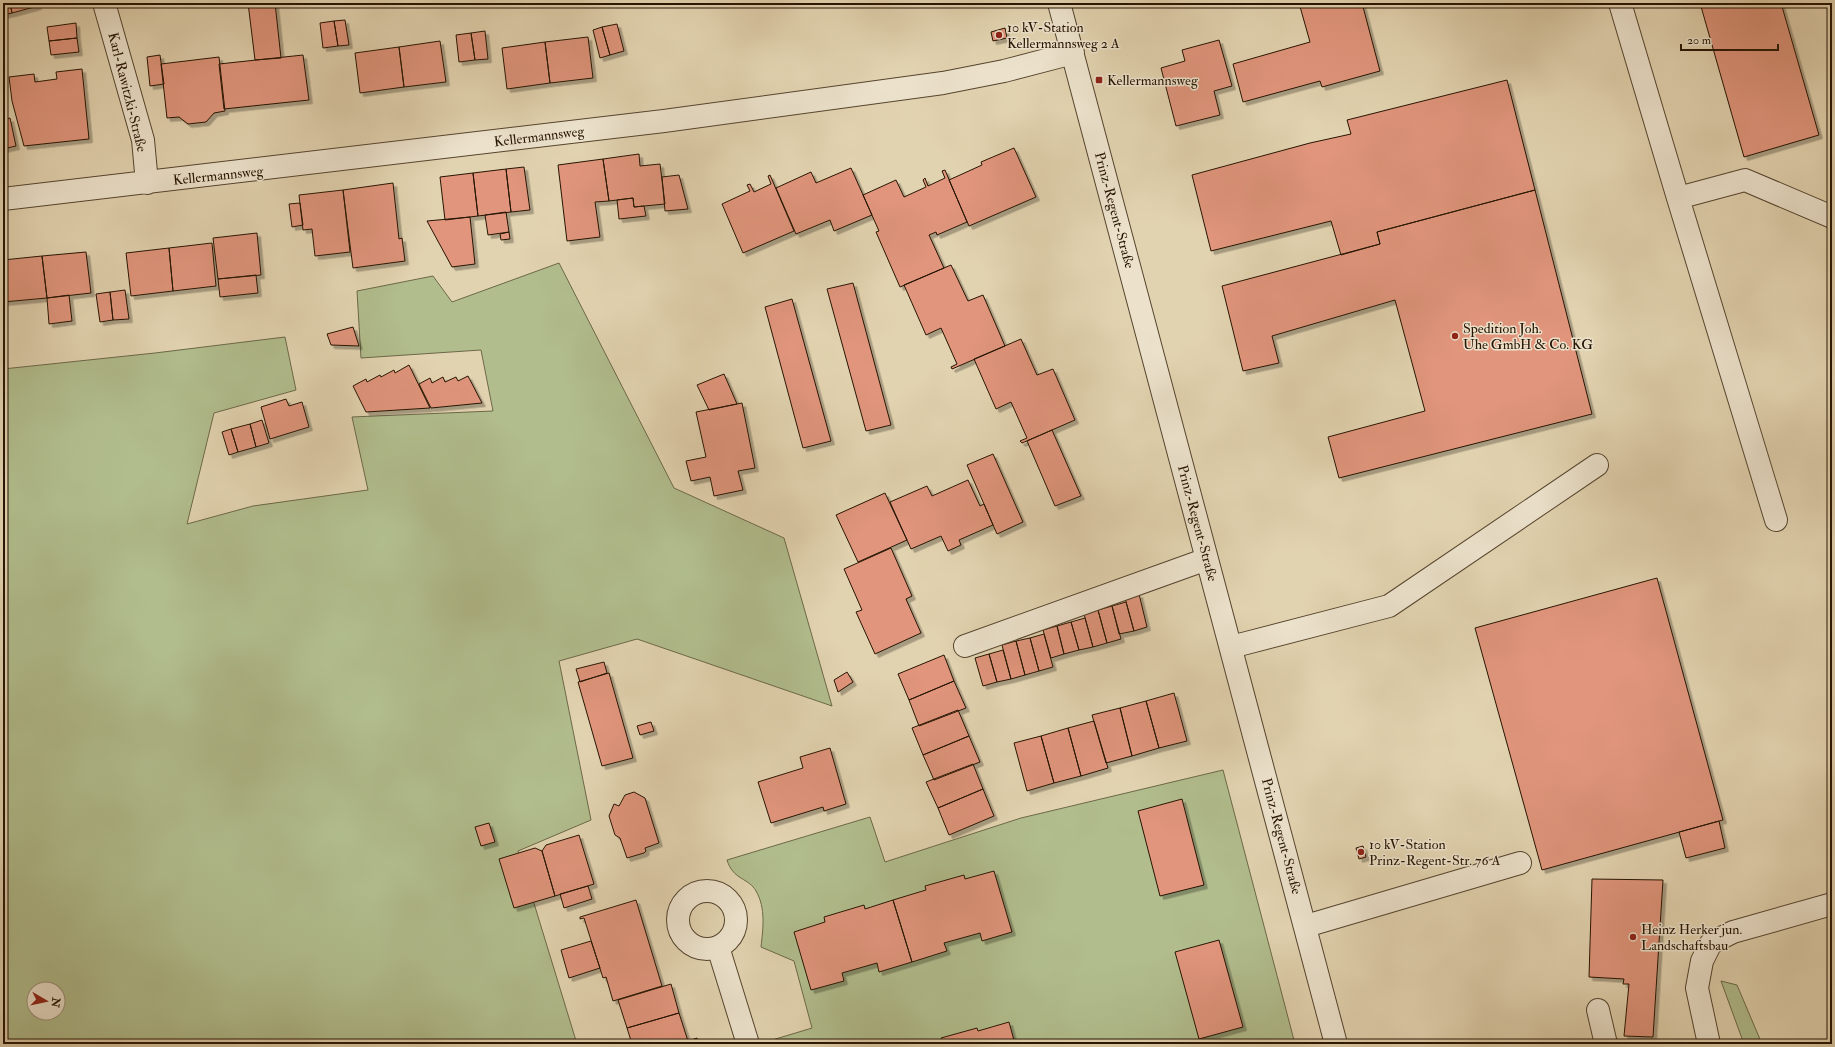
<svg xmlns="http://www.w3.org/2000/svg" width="1835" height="1047" viewBox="0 0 1835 1047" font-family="'IM FELL Double Pica',serif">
	<defs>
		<filter id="shadow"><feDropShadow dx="3.5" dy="3.5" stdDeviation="0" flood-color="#0004"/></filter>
	</defs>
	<rect width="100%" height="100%" fill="#e2d3b0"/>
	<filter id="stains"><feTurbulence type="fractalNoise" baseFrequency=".005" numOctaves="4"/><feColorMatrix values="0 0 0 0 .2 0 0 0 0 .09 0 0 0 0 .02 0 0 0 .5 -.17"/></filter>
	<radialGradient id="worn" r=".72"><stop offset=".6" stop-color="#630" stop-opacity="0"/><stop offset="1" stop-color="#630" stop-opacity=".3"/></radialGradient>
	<path fill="#b1bd8d" stroke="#6c6848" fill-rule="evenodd" d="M559,263L674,488L784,538L832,706L637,639L559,661L591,820L518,851L577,1044H3V369L155,353L285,337L296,390L214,413L187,524L253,506L368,490L352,417L493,411L481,350L361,358L357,291L433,276L452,302ZM34,989H58V1013H34Z
		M1223,770L1295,1044H770L769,1041L812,1028L794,961L761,947C763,929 766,908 756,891C749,878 733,880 727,860L870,817L885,862L1021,818Z
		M1721,981L1737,985L1762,1044H1744Z"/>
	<path fill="#e0957b" stroke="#261402" filter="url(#shadow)" d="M3,3H10L12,13L3,15Z
		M10,3H37L38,6L12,13Z
		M248,3H275L281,58L255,60Z
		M1299,3H1362L1380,71L1322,87L1320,81L1243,102L1233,64L1310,42Z
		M1700,3H1781L1819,135L1744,157Z
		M345,20L349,45L338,46L334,21Z
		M334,21L338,46L323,48L320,23Z
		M76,23L77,38L49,41L47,27Z
		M617,24L624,51L610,55L602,27Z
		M602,27L610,55L600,58L593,30Z
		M1005,28L1007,38L993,41L991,32Z
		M485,31L488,59L475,60L471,33Z
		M471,33L475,60L459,62L456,35Z
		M588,37L593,78L550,83L545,42Z
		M77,38L79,52L51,55L49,41Z
		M1219,40L1232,86L1214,91L1220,115L1176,126L1161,68L1185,61L1182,50Z
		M440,41L446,82L404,87L399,47Z
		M545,42L550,83L507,89L502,48Z
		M399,47L404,87L360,93L355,53Z
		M160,55L164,84L150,86L147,57Z
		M303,55L309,100L224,109L219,64Z
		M219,57L225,111L214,113L206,122L188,124L179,117L167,118L161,64Z
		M82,69L89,139L24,146L12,101L9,77L34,74L35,82L57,79L56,72Z
		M1507,80L1535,190L1377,232L1380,244L1341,255L1331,221L1211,251L1192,175L1310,143L1351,134L1347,120Z
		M10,118L16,146L3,149V120Z
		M1014,148L1036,197L969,226L949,180L982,165L981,162Z
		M639,154L640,166L660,164L665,204L634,207L633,198L609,201L603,159Z
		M603,159L609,201L595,202L600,237L567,241L558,165Z
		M524,167L530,210L511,212L506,169Z
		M851,168L872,215L834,231L830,220L796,234L776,188L811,172L816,183Z
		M506,169L511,212L478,216L473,173Z
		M945,170L967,222L937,235L936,232L929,235L944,268L900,287L876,232L879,231L863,195L896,180L904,197L926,187L923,180L925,178L928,186L945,178L942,171Z
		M473,173L478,216L445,220L440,177Z
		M679,175L688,209L665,211L662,177Z
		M770,175L794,231L743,253L722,204L750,191L747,185L750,184L754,192L771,184L768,176Z
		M393,183L399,239L402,238L405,261L353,268L343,190Z
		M343,190L350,252L315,256L312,229L303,230L299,195Z
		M1535,190L1592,414L1339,478L1328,437L1425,411L1395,300L1272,336L1279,363L1243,371L1222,286L1380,244L1377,232Z
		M633,198L634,207L644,206L646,216L619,219L617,200Z
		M300,203L303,225L292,227L289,204Z
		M506,212L509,232L488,235L485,215Z
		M470,217L475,264L452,267L427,221Z
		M509,232L510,239L501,240L500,234Z
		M257,233L261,275L218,279L213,238Z
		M212,243L216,286L173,291L169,248Z
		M169,248L173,291L131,296L126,253Z
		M86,252L91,293L47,298L42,256Z
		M42,256L47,298L3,302V260Z
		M951,265L968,301L983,295L1005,346L952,369L951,367L957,364L941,328L926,335L904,285Z
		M256,275L258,293L220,297L218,279Z
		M853,283L891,425L866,431L827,289Z
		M125,290L129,319L113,320L110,292Z
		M110,292L113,320L100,322L96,294Z
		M69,295L72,321L49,324L47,298Z
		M792,299L831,441L803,448L765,307Z
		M353,327L359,346L331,345L327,334Z
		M1021,339L1037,375L1053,369L1075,420L1022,443L1020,441L1027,438L1011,402L996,409L974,359Z
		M409,365L430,408L366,412L353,386L366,379L367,382L380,375L381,377L394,370L395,373Z
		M724,374L737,404L709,410L697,385Z
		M468,376L482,403L431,408L419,384L430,378L432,383L443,377L445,382L456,377L458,381Z
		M286,399L289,406L302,402L309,427L270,439L261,407Z
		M742,403L755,468L738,471L743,490L714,496L710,477L691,481L686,461L706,457L696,412Z
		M262,420L269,443L256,447L250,424Z
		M250,424L256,447L238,452L231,429Z
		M231,429L238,452L229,455L222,432Z
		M1052,430L1081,496L1055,506L1027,441Z
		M993,454L1023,522L997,534L967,465Z
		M968,480L980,506L984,504L993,525L959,540L961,545L948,551L941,536L911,549L890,502L927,486L932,496Z
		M885,493L907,540L858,562L836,515Z
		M891,548L912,596L906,599L921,633L875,654L856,612L862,610L844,569Z
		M1657,578L1723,820L1542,870L1475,628Z
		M1139,594L1147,627L1134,631L1125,598Z
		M1126,602L1134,631L1119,634L1112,606Z
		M1112,606L1121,639L1107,643L1098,610Z
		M1098,610L1107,643L1093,647L1084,614Z
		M1085,618L1093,647L1079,650L1071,622Z
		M1071,622L1079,650L1064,654L1057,626Z
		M1057,626L1064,654L1051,658L1043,630Z
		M1044,634L1053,667L1039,671L1030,638Z
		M1030,638L1039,671L1025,675L1016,641Z
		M1016,641L1025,675L1011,679L1002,645Z
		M1003,650L1011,679L997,682L989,654Z
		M989,654L997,682L983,686L975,658Z
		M944,655L954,681L909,700L898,674Z
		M604,662L607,673L580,682L576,669Z
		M847,672L853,682L838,692L834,680Z
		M609,673L633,758L602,766L578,682Z
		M954,681L966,708L919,726L909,700Z
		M1174,693L1187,741L1159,748L1146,701Z
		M1146,701L1159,748L1132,756L1120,708Z
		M1120,708L1132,756L1106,763L1092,715Z
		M958,710L969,736L923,755L912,728Z
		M1094,721L1108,768L1081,776L1068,728Z
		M651,722L654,731L640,735L637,726Z
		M1068,728L1081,776L1054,783L1041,736Z
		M969,736L980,762L934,780L923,755Z
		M1041,736L1054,783L1027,791L1014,743Z
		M830,748L846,804L824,811L823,807L771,823L758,782L803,768L800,757Z
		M973,764L983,789L938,808L926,782Z
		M983,789L994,816L949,835L938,808Z
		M634,792L645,798L659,843L645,848L646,851L644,853L627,858L620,838L615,835L609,816L614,804L619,806L625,795Z
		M1182,799L1204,885L1160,896L1138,811Z
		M1719,821L1725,848L1686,858L1679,832Z
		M489,823L495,842L481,846L475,827Z
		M579,835L594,884L555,896L542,851L546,845Z
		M1363,846L1366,857L1359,859L1356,848Z
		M535,848L542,851L555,896L514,908L499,859Z
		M994,871L1012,932L982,941L980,933L944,943L947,951L912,962L893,900L926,890L925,886L964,875L965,879Z
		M1592,879L1663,880L1653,1037L1624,1036L1629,984H1623L1624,979L1589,977Z
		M588,886L592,899L564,908L560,894Z
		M636,900L662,986L613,1001L606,977L603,978L584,918L580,919V917Z
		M893,900L912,962L879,972L877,963L842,973L844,981L811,990L794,932L825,922L824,917L864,905L865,909Z
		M1219,940L1243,1027L1199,1039L1175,952Z
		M591,941L600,968L569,978L561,950Z
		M671,984L679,1013L627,1028L618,1000Z
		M679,1013L688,1041L678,1044H632L627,1028Z
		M1009,1022L1015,1044H938L943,1043L941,1038L977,1028L978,1031Z
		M697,1038L699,1044H678L688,1041Z"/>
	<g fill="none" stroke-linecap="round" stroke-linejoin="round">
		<g stroke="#55442e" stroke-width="24">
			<path id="minor" d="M104,3L143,140L147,183
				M1059,3L1336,1044
				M1620,3L1678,198
				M3,199L664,121L943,83L1004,71L1073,53
				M1776,520L1678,198L1745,180L1832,217
				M965,646L1207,559
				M1231,647L1389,606L1597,465
				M678 920a29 29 0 1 1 58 0a29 29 0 1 1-58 0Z
				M1306,926L1520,863
				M718,947L748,1044
				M1598,1010L1606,1044
				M1709,1044L1697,988L1702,961L1711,943L1733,932L1832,904"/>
		</g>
		<use href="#minor" stroke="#ece2cc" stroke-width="22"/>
	</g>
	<g fill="#8f2418" stroke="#ece2cc" stroke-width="1.5">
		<circle cx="999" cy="35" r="4"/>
		<rect x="1095" y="76" width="8" height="8" rx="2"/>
		<circle cx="1455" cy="336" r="4"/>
		<circle cx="1361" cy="852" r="4"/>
		<circle cx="1633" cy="937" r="4"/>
	</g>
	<g text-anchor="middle" stroke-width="3" stroke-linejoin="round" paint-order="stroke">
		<g font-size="14" fill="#261402" stroke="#ece2cc" text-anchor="start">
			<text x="1007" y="32">10 kV-Station<tspan x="1007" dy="16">Kellermannsweg 2 A</tspan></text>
			<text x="1107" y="85">Kellermannsweg</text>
			<text x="1463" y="333">Spedition Joh.<tspan x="1463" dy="16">Uhe GmbH &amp; Co. KG</tspan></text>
			<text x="1369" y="849">10 kV-Station<tspan x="1369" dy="16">Prinz-Regent-Str. 76 A</tspan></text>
			<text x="1641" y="934">Heinz Herker jun.<tspan x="1641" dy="16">Landschaftsbau</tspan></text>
		</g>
		<g font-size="14" fill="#261402" stroke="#ece2cc">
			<text transform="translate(128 92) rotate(76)" y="5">Karl-Rawitzki-Straße</text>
			<text transform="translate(539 136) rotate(-7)" y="5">Kellermannsweg</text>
			<text transform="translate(218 175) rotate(-6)" y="5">Kellermannsweg</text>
			<text transform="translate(1115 210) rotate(75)" y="5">Prinz-Regent-Straße</text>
			<text transform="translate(1198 523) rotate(75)" y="5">Prinz-Regent-Straße</text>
			<text transform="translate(1282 836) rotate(75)" y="5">Prinz-Regent-Straße</text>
		</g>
	</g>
	<rect width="1835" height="1047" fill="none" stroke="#e2d3b0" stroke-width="16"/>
	<rect x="4" y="4" width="1827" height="1039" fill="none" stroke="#261402" stroke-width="2"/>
	<rect x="8" y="8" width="1819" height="1031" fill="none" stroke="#261402"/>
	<g transform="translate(46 1001) rotate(99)"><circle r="19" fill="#ece2cc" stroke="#9d907b"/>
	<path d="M0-3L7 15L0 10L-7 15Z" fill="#8f2418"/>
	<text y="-6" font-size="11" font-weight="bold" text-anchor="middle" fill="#261402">N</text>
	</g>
	<path d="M1681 44v6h97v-6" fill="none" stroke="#261402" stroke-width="2"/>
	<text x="1687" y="44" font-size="12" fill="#261402" stroke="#ece2cc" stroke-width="3" paint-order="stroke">20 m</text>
	<rect width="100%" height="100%" filter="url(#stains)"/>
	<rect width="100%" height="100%" fill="url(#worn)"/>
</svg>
